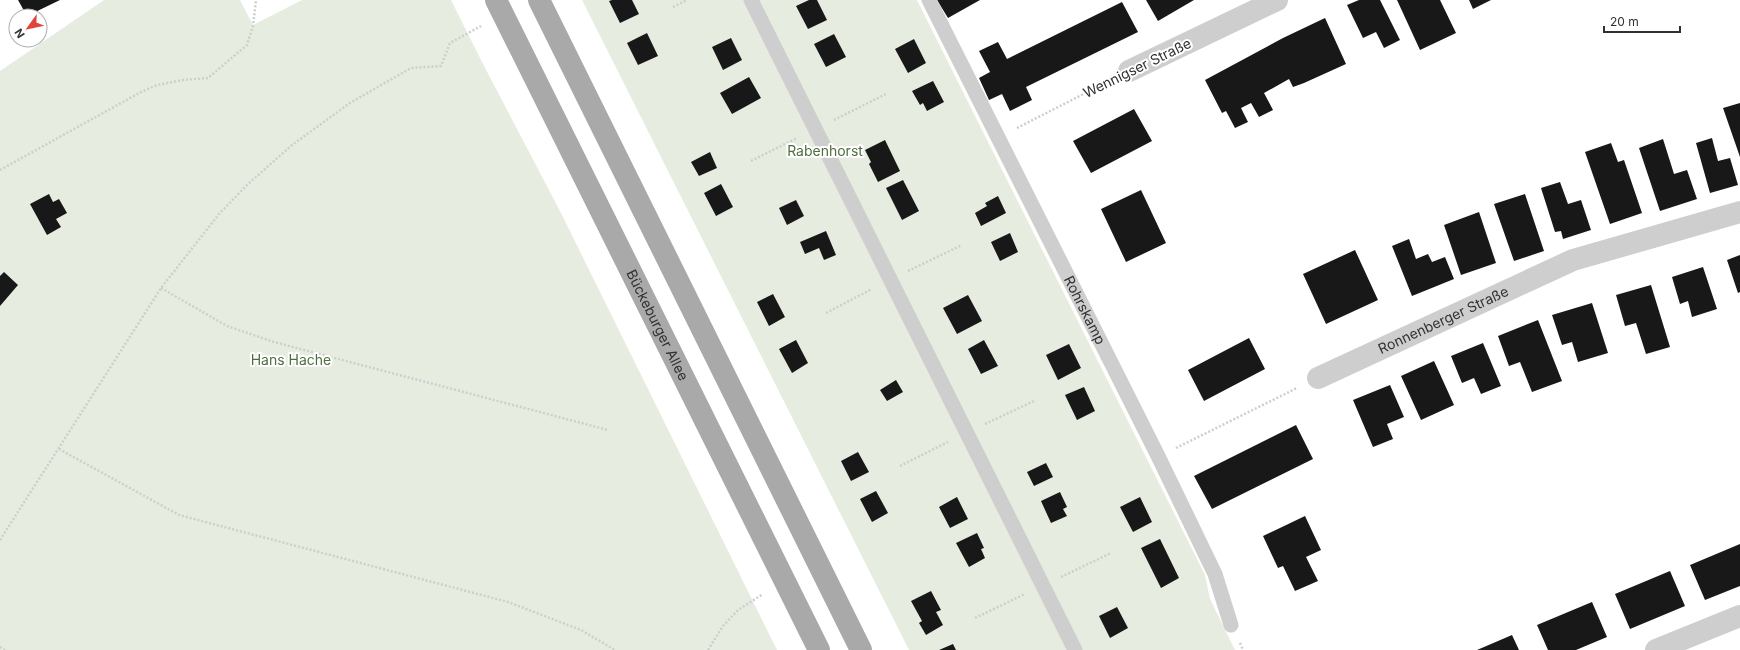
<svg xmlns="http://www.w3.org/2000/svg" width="1740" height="650" viewBox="0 0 1740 650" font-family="Inter,sans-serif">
	<rect width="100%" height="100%" fill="#fff"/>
	<path fill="#e6ede0" d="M104,0H240L253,25L302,0H451L483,64L560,211L777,650H0V71Z
		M582,0H917L1205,575L1210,599L1235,650H909Z"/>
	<path fill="#181818" d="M18,0H60L27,16Z
		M612,0H632L639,14L620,23L609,1Z
		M809,0H817L827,20L808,29L796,6Z
		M937,0H980L948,18Z
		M1146,0H1194L1158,21Z
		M1359,0H1380L1400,40L1384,48L1376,32L1363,38L1347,5Z
		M1397,0H1440L1456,33L1420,50Z
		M1469,0H1491L1473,9Z
		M1122,2L1138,32L1026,87L1032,100L1010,111L1002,94L989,100L979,78L990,72L979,51L998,42L1007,59Z
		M1325,18L1346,64L1304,83L1293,87L1289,79L1264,93L1273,110L1259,117L1251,103L1241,108L1248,122L1235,128L1226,111L1222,113L1205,80L1283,38Z
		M647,33L658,56L638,65L627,43Z
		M834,34L846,57L826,67L814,44Z
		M731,38L742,60L723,70L712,47Z
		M914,39L926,63L908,73L895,49Z
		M749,77L761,98L732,114L720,93Z
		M933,81L944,102L927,111L923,103L920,105L912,91Z
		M1740,103V157L1723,108Z
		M1134,109L1152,141L1091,173L1073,141Z
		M1712,138L1718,161L1730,158L1738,185L1710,193L1696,143Z
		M1663,139L1674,174L1687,170L1697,199L1660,211L1639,148Z
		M885,140L900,171L878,182L869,164L871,162L865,150Z
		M1611,143L1618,162L1624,160L1642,213L1610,224L1585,152Z
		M710,152L717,168L699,176L691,162Z
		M903,180L919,211L902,220L886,188Z
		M1560,182L1568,204L1581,200L1591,230L1563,239L1561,231L1555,232L1541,188Z
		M721,184L733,207L716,216L704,193Z
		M1141,190L1166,243L1126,262L1101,209Z
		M49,194L53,202L59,199L67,213L56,219L61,227L47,235L30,204Z
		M1525,194L1544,251L1514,261L1494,204Z
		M998,196L1006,213L981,226L975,213L987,206L985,203Z
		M796,200L804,216L787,225L779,208Z
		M1479,212L1496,263L1461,275L1444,225Z
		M826,231L836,255L824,260L819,248L805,254L800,242Z
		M1010,233L1018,252L1000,261L991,242Z
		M1409,239L1416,259L1428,254L1432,262L1445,257L1454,279L1412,296L1392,246Z
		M1355,250L1378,300L1326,324L1303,274Z
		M1740,255V292L1738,293L1727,260Z
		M1703,267L1717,309L1692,317L1688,301L1680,304L1672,277Z
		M4,272L18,285L0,306V276Z
		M1651,285L1670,347L1646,354L1636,323L1625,326L1616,295Z
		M773,294L785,317L769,326L757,302Z
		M968,295L982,321L957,334L943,308Z
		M1592,303L1608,353L1578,362L1572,342L1562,345L1552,315Z
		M1538,320L1562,381L1532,392L1520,362L1509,366L1498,336Z
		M1249,338L1265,369L1204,401L1188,370Z
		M796,340L808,363L792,373L779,349Z
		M984,340L998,366L981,374L968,349Z
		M1483,343L1501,386L1481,394L1474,378L1462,383L1451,356Z
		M1069,344L1081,368L1058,380L1046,355Z
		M1434,361L1454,405L1421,420L1401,376Z
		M896,380L903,392L887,401L880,390Z
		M1390,385L1404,417L1387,424L1393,439L1373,447L1353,400Z
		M1084,387L1095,411L1077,420L1065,395Z
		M1296,425L1313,459L1212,509L1194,476Z
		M858,452L869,472L851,481L841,461Z
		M1046,463L1053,477L1034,486L1027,472Z
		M876,491L888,513L872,522L860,499Z
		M1060,492L1067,507L1063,509L1067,516L1051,523L1041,501Z
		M957,497L968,519L950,528L939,507Z
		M1140,497L1152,522L1133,532L1120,507Z
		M1305,516L1321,550L1306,557L1318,581L1295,591L1283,566L1278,568L1263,536Z
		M977,533L984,548L981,549L985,558L969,567L956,543Z
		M1160,539L1179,578L1161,588L1141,548Z
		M1740,544V586L1705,600L1690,565Z
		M1670,571L1685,606L1630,629L1615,594Z
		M931,591L941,610L936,612L943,625L926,635L919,623L922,621L911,601Z
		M1592,602L1607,637L1576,650H1548L1537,625Z
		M1117,607L1128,628L1110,638L1099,616Z
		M1512,635L1519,650H1477Z
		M953,644L956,650H939Z"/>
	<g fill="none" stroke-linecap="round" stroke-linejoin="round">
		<path stroke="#cecece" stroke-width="2.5" stroke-dasharray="2 2" stroke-linecap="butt" d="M673,7L687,0
			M834,120L886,94
			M1017,128L1109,81
			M751,161L797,138
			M0,170L141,92L157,85L183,80L208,78L247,45L253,26L256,0
			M908,271L962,245
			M161,288L227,326L274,342L608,430
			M826,313L872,289
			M985,424L1036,400
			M1176,448L1297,388
			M59,449L179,515L508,602L581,630L615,650
			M900,466L948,442
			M0,540L161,288L219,214L247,185L292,145L350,103L411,68L441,66L450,43L481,26
			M1061,577L1111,553
			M975,618L1025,594
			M1240,643L1243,650
			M0,647L5,650
			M708,650L723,626L738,610L763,594"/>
		<g stroke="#cecece" stroke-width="15">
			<path d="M751,0L1075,650"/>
			<path id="s1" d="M929,0L1158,456L1215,574L1231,625"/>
		</g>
		<g stroke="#cecece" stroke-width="22">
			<path d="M1129,71L1277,0"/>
			<path id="s2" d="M1318,378L1573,260L1740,212"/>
			<path d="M1656,650L1740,616"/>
		</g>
		<g stroke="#a9a9a9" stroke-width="22">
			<path id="s3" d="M496,0L819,650"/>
			<path d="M539,0L861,650"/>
		</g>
	</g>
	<g text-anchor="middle" stroke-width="4" stroke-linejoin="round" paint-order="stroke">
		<g font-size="14" fill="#313131" stroke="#fff">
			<text transform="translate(1137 68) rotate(-26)" y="5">Wennigser Straße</text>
			<text dy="5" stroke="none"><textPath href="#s1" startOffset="347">Rohrskamp</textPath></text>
			<text dy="5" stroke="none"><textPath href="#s2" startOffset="138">Ronnenberger Straße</textPath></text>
			<text dy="5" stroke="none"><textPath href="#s3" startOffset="363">Bückeburger Allee</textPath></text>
		</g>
		<g font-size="14" fill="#4f6d3f" stroke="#fff">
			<text x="825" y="156">Rabenhorst</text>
			<text x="291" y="365">Hans Hache</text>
		</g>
	</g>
	<g transform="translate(28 28) rotate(237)"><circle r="19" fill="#ffffff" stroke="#adadad"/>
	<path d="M0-3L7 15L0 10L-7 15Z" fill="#e1443b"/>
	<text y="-6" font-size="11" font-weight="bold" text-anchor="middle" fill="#313131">N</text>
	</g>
	<path d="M1604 26v6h76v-6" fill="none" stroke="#313131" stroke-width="2"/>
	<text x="1610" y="26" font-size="12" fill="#313131" stroke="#ffffff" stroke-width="3" paint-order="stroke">20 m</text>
</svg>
